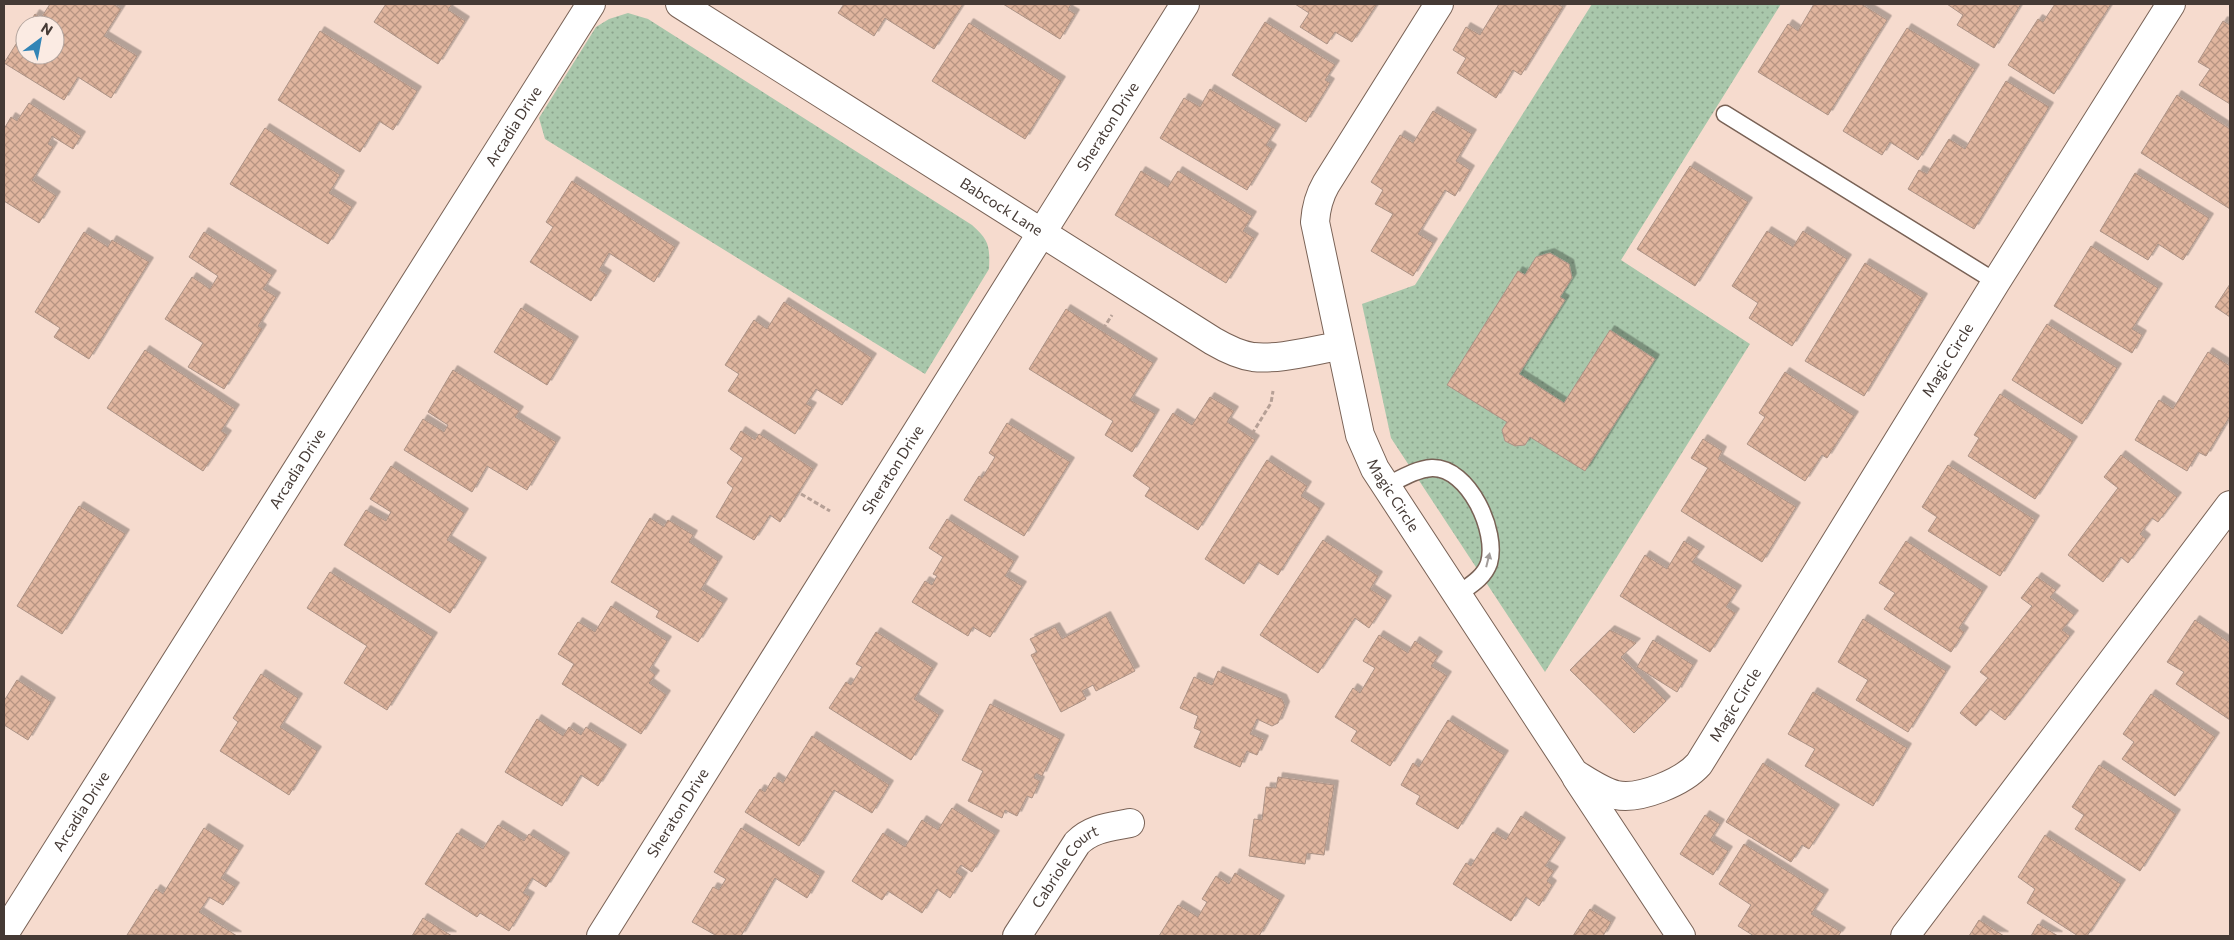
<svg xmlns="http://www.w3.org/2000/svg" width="2234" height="940" viewBox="0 0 2234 940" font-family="Commissioner,sans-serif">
	<defs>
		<pattern id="green-dots" width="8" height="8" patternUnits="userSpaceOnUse" patternTransform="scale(1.25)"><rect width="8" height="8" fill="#a9c7ab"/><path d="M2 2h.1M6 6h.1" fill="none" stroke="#8ba38c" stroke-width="1.8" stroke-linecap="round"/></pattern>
		<pattern id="building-cross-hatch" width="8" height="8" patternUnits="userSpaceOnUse" patternTransform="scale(1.25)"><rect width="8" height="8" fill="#e0b59e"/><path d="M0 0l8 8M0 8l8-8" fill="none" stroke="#b79482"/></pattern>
		<filter id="shadow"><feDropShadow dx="4.5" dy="-4.5" stdDeviation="0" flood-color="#0004"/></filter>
	</defs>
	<rect width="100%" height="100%" fill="#f6dbce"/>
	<path fill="url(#green-dots)" d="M1592,4H1781L1621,260L1750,344L1545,672L1391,438L1362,304L1415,285Z
		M628,13L648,19L972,225C989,240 990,246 989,269L925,374L545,139L539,118L596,27L609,19Z"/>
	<path fill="url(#building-cross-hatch)" stroke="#ac9386" filter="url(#shadow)" d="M50,4H113L121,9L104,36L137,56L111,98L78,77L64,100L4,63L25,30V55H55V25H28L35,14L41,18Z
		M386,4H452L448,10L465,21L438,64L374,22Z
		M844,4H963L934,49L885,18L874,36L838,13Z
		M1003,4H1071L1068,10L1075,14L1060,39Z
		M1295,4H1377L1352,42L1335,32L1327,44L1300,27L1309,13Z
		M1499,4H1557L1563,7L1521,75L1513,70L1496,98L1457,73L1466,58L1453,50L1466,27L1480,35Z
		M1814,4H1861L1887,20L1828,115L1758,72L1788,24L1798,31Z
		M1947,4H2021L1994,48L1957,25L1963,15Z
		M2055,4H2111L2054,94L2008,65L2038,19L2043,22Z
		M2223,21L2230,25V104L2199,85L2210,69L2198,62Z
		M1265,22L1335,65L1325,80L1330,83L1306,122L1232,75Z
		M969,23L1061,81L1025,139L932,81Z
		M1907,28L1975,69L1918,160L1890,142L1882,155L1843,131Z
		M320,31L417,91L393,130L379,121L360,152L278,100Z
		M2006,81L2049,107L1974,229L1908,189L1919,170L1927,174L1949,139L1965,149Z
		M1210,89L1276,129L1266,145L1272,149L1247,190L1160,138L1184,98L1200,107Z
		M2177,95L2230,129V209L2141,153Z
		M29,103L81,136L73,149L52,136L48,144L53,147L32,180L56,196L39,223L4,201V129L11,117L17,121Z
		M1433,111L1472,134L1456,161L1470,170L1455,196L1445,190L1418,234L1433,243L1413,276L1371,251L1393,214L1375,204L1383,190L1371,182L1400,135L1413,143Z
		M265,128L340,175L329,193L352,207L328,244L230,184Z
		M1690,166L1748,202L1695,286L1637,249Z
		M1141,171L1168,187L1178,171L1252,216L1243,231L1254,238L1226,283L1115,215Z
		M2135,173L2209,218L2183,260L2158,244L2148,260L2100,231Z
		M572,181L675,247L654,282L609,253L599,270L607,275L591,301L530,262L553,227L546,222Z
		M1767,231L1793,247L1803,231L1847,259L1792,346L1749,318L1758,303L1732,286Z
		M84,232L108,247L112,240L149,262L89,359L54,337L60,328L35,312Z
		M204,232L272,275L263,289L276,297L258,326L262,329L224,389L188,367L203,343L165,319L192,277L210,289L218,276L189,257Z
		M2091,246L2158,288L2132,329L2142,335L2132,353L2054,306Z
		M1550,253L1569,264L1572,278L1560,297L1565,300L1519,374L1564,403L1610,330L1655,359L1585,471L1530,437L1525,445L1515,446L1505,441L1502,430L1507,422L1447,385L1518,271L1525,275L1536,257Z
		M1865,263L1923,298L1864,396L1805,361Z
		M2230,284V317L2215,307Z
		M784,302L872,358L842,405L816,389L806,404L812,407L795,434L728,391L739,374L725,365L754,320L767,329Z
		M521,308L574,341L547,385L494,352Z
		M1066,309L1153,363L1130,400L1155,414L1132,452L1105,435L1113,421L1029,369Z
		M2047,324L2117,368L2082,424L2012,380Z
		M145,350L235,409L221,431L227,435L203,471L107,408Z
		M2208,352L2230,366V416L2206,456L2198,452L2187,471L2135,440L2159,400L2173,409Z
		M453,370L519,411L515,417L556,442L527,490L487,466L472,492L404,450L423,419L444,432L448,425L428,412Z
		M1785,372L1854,416L1827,458L1822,455L1805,481L1747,444L1765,417L1759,413Z
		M2000,394L2073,441L2035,499L1968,456L1979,438L1974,435Z
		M1210,397L1234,411L1227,422L1255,440L1198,530L1145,496L1150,488L1133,476L1173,413L1192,425Z
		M1007,423L1070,462L1024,536L964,500L979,476L982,478L995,457L989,453Z
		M741,431L755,440L759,434L813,469L780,522L770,515L754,540L716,517L733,488L727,483L743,458L730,449Z
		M1703,439L1722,451L1718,459L1796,507L1762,562L1681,511L1708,468L1691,458Z
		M2121,455L2177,497L2158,522L2152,518L2140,534L2146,539L2128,563L2121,557L2103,582L2068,555L2118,488L2104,477Z
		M1267,460L1307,486L1301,496L1320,508L1278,575L1258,562L1244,584L1205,559Z
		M1948,465L2035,520L2000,576L1928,531L1937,517L1922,507Z
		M391,466L464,513L447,540L482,562L450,613L344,545L366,510L386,521L391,512L370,499Z
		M79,506L125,534L62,634L17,606Z
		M650,518L664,527L668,520L693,535L689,542L718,561L701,589L723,603L698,642L656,617L659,611L611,582Z
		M947,519L1014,561L1005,576L1022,586L990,637L973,627L968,636L912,602L925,581L932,585L937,576L933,574L943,557L929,548Z
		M1323,540L1378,576L1370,589L1387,600L1369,628L1355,618L1318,673L1260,635Z
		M1684,541L1700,551L1692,562L1737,590L1726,607L1735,613L1710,652L1620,596L1645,555L1667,569Z
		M1906,541L1983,591L1959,628L1964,632L1951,652L1884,609L1895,593L1879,583Z
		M330,572L433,637L387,710L344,683L367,646L307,608Z
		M2037,577L2056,590L2050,597L2074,615L2062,630L2070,636L2005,720L1990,709L1976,726L1960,713L1988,678L1980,672L2032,606L2021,598Z
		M611,606L667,641L649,670L655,675L649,683L666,695L641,734L562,684L574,664L558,654L578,622L595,632Z
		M1106,616L1135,671L1096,691L1093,685L1082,691L1086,699L1061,712L1031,655L1037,652L1030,639L1055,627L1062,639Z
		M1863,619L1946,671L1908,732L1856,700L1868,680L1838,662Z
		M2195,620L2230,643V720L2176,684L2184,672L2167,662Z
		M1610,630L1636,643L1621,657L1666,701L1634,733L1570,670Z
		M876,632L933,668L914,699L939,715L911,760L829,708L846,682L851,685L862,667L856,664Z
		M1379,635L1408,653L1415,641L1438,656L1431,666L1447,676L1390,766L1351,741L1357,731L1335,717L1353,688L1360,693L1375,668L1363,661Z
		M1653,640L1693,665L1677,692L1637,667Z
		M1218,671L1282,699L1285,706L1278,723L1272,726L1257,719L1250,734L1264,740L1257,755L1247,751L1240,767L1194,747L1201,731L1194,728L1198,716L1180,708L1194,677L1212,685Z
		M261,674L298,698L280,727L317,751L289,795L220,751L238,722L233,718Z
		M17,680L51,702L28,740L4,725V701Z
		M1813,692L1907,748L1873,806L1805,766L1815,749L1788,734Z
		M2151,694L2215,737L2175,796L2122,759L2134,742L2123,734Z
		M990,704L1060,739L1042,776L1036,773L1034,778L1040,781L1032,798L1027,796L1017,816L1005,810L1002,818L968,801L983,771L962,760Z
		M537,719L563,736L569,727L581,735L586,727L622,749L598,786L581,775L562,806L505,772Z
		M1448,720L1504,755L1458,829L1416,804L1420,796L1401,785L1413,763L1419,767Z
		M812,736L889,785L872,813L834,790L799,846L745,812L760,789L765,792L774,777L783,783Z
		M1763,763L1835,809L1809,849L1802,845L1791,862L1726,822Z
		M2099,765L2176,814L2140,871L2075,829L2084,815L2072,807Z
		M1278,777L1334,785L1324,855L1307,853L1305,864L1249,856L1254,819L1262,820L1266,787L1276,788Z
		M952,808L995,835L972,872L961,865L956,872L963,877L950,898L937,889L922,913L888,891L882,900L852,881L883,833L905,847L922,820L938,830Z
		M1705,815L1720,824L1710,840L1728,851L1713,875L1680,854Z
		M1521,816L1561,842L1545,866L1554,871L1547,881L1552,885L1539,906L1526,897L1511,921L1453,884L1466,863L1471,866L1493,832L1506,840Z
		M498,825L524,841L529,834L565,857L546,887L532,878L523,893L530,897L509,931L480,913L477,917L425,884L457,833L483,849Z
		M204,828L239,850L221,878L235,887L223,905L209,897L199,912L237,936L127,935L156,889L163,894Z
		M741,828L820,876L807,898L775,878L741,936H717L692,922L713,887L719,890L726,879L714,872Z
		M2045,835L2121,884L2087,936H2078L2027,903L2035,889L2018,877Z
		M1744,844L1824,894L1811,914L1841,932L1838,936H1754L1738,926L1751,905L1719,884Z
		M1235,873L1280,900L1259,936H1159L1178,905L1198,917L1207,902L1202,899L1216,876L1229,884Z
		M1590,909L1611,922L1603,936H1573Z
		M423,918L452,936H412Z
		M1979,920L2004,936H1969Z
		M2038,924L2058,936H2031Z"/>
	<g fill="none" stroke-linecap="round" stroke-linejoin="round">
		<g stroke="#796256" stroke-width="19">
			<path id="service" d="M1725,114L1996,282
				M1386,486C1400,479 1416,469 1432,468C1469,467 1498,532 1489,563C1484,578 1469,586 1457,595"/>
		</g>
		<g stroke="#796256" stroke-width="30">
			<g id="minor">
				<path id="s1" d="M680,4L1213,341C1225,348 1239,355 1253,357C1279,360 1314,350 1340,346"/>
				<path id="s2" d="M1439,4L1326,184C1319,196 1316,208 1315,222L1360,435L1375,469L1574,773C1587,781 1601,791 1616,795C1640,800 1683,782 1699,764L1996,282L2171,4"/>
				<path d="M1576,777L1681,936"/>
				<path id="s3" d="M4,934L591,4"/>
				<path id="s4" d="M601,936L1185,4"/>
				<path id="s5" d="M1017,936L1077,843C1092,828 1110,827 1130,823"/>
				<path d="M1905,936L2230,505"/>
			</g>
		</g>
		<path stroke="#b6a096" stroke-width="3" stroke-dasharray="5 2.5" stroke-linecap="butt" d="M1103,329L1112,315
			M1252,434L1271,403L1273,391
			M801,494L830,511"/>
		<use href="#service" stroke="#fff" stroke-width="16"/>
		<use href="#minor" stroke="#fff" stroke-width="28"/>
	</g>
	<defs><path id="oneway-solid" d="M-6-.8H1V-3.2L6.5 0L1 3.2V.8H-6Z" transform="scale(1.25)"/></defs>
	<use fill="#a29c9a" href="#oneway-solid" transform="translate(1488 560) rotate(-76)"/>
	<g text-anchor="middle" stroke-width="4" stroke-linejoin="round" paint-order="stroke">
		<g font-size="15" fill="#453a35" stroke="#fbebe3">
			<text dy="5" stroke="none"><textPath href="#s3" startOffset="955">Arcadia Drive</textPath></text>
			<text dy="5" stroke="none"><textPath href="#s4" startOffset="955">Sheraton Drive</textPath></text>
			<text dy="5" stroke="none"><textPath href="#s1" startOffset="380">Babcock Lane</textPath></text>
			<text dy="5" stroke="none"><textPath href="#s2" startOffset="1484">Magic Circle</textPath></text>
			<text dy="5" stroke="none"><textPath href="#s3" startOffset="550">Arcadia Drive</textPath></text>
			<text dy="5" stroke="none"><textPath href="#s4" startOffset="550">Sheraton Drive</textPath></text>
			<text dy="5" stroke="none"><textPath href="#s2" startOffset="539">Magic Circle</textPath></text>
			<text dy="5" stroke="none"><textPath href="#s2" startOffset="1079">Magic Circle</textPath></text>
			<text dy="5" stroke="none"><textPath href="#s3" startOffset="145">Arcadia Drive</textPath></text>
			<text dy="5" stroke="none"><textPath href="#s4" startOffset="145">Sheraton Drive</textPath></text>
			<text dy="5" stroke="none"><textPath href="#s5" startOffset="85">Cabriole Court</textPath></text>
		</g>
	</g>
	<rect width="2234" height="940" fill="none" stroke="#453a35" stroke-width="10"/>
	<g transform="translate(40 40) rotate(32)"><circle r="24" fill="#fbebe3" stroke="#b2a49d"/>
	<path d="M0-4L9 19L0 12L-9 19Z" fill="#3385b6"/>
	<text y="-8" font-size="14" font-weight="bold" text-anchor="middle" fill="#453a35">N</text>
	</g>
</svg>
